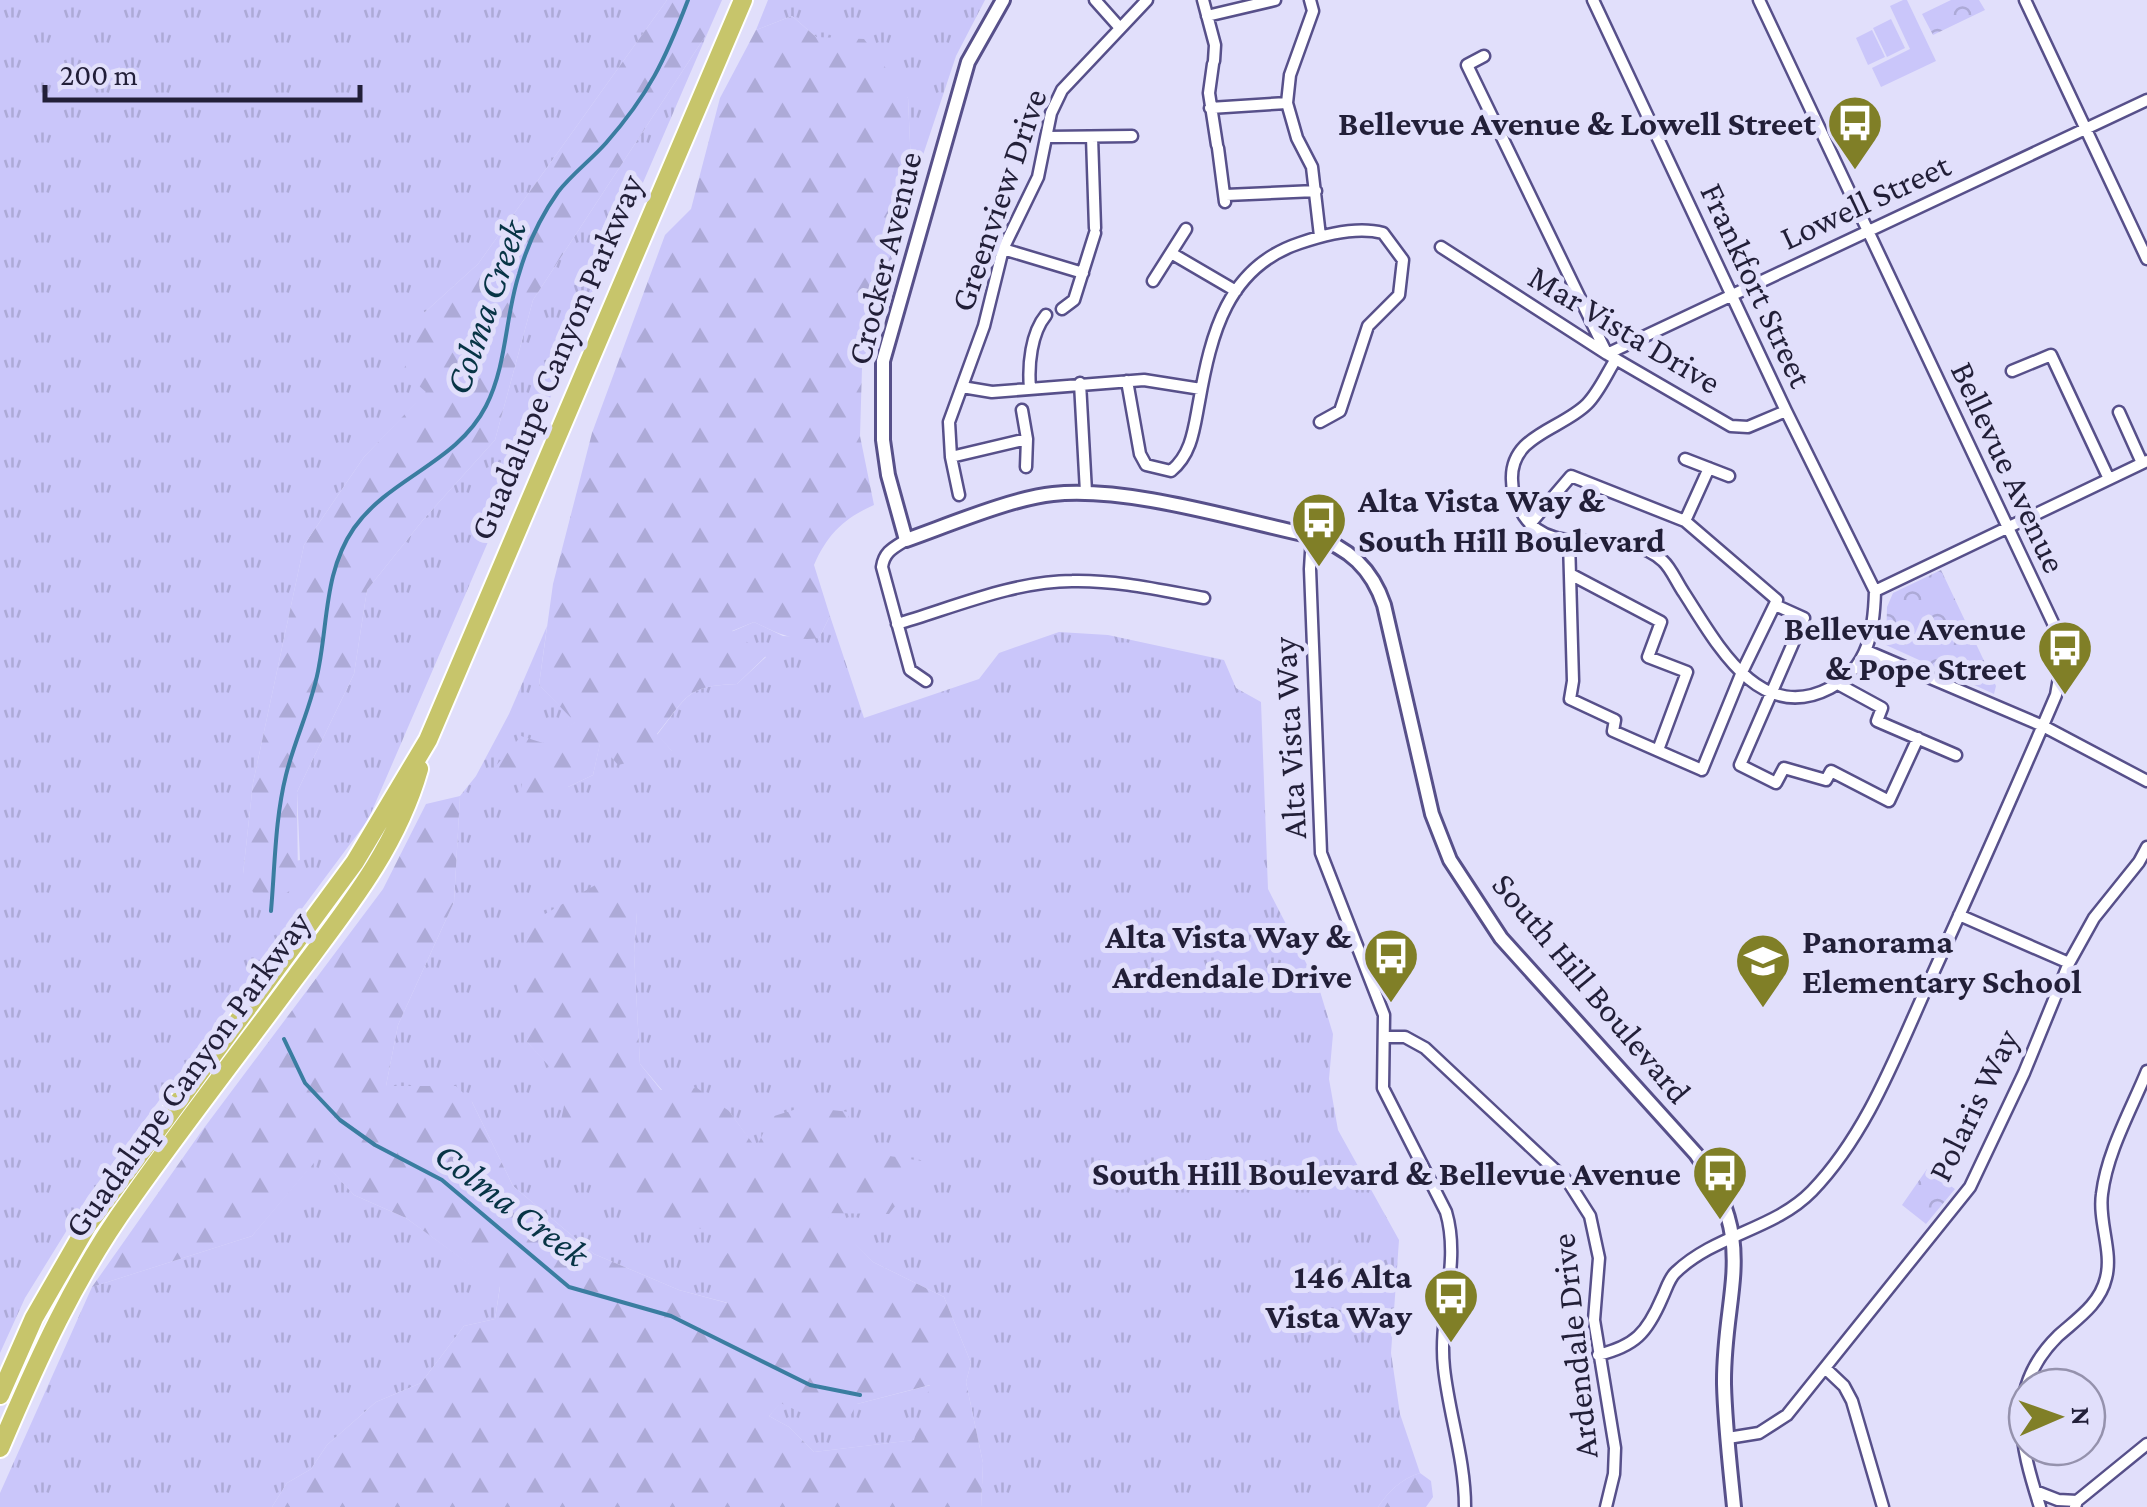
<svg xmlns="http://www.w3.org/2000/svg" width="2147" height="1507" viewBox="0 0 2147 1507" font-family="'Crimson Pro',serif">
	<defs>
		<pattern id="grass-tufts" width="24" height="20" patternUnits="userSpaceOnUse" patternTransform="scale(2.5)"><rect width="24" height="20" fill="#cac6fa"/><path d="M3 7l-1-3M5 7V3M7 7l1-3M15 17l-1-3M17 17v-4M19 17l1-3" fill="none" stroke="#adaad7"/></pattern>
		<pattern id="forest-firs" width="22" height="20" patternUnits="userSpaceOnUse" patternTransform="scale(2.5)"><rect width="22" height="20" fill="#cac6fa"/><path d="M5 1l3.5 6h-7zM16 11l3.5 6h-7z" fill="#adaad7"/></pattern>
		<pattern id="park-crowns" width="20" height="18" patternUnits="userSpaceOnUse" patternTransform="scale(2.5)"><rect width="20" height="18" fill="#cac6fa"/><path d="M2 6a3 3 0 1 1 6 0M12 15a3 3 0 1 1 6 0" fill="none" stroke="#adaad7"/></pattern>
	</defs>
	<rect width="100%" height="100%" fill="#e1dffb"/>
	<path fill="url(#grass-tufts)" d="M0,0H667L478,264L424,313L427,392L364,457L304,545L253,783L243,874L300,860L297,792L354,674L367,590L423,520L495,440L533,300L708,32L368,820L88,1196L25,1298L0,1353Z
		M768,0H985L956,56L912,188L908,98L816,37L792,16L756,30Z
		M830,616L864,718L979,679L999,653L1059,632L1108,635L1224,660L1236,688L1261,702L1268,889L1319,988L1333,1034L1329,1079L1338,1130L1399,1240L1391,1353L1400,1414L1420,1473C1401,1479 1389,1491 1378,1507H981L983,1463L966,1382L971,1363L944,1297L873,1262L756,1149L729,1111L662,1090L640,1064L634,953L637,912L526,1041L706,1230L746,1229L728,1303L679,1290L594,1254L513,1186L472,1102L386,1086L398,1025L454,902L460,796L476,776L509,714L547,626L539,685L576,722L543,744L568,787L593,775L600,743L672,751L657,735C688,696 685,686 737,684L766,657L731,632L754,622L783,636L819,638Z
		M319,1156L354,1195L406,1218L500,1286L495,1319L464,1326L421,1383L376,1402L327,1445L311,1469L287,1483L272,1507H0V1493L92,1287L252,1236Z
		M931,1385L915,1440L814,1452L789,1427L769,1416L781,1402L857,1404Z"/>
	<path fill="url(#forest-firs)" fill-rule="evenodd" d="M667,0H722L708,32L533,300L495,440L423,520L367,590L354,674L297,792L298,888L259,903L243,874L253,783L304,545L364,457L426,392L403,372L424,313L478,264Z
		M792,16L816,37L864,39L908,98L912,188L862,368L860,436L874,505C844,518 827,535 814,565L830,616L819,638C793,642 777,633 754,622L732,631L766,656L737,684C685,686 688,696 657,734L673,752L618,765L600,744L593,775L568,787L555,810L518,800L522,784L495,767L521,736L543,743L575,722L539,685L553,584L592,433L665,235L691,209L720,98L756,30Z
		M460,796L454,902L398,1025L386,1086H456L472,1102L513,1186L594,1254L679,1290L727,1303L717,1267L745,1230H706L633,1212L557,1139L568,1087L526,1041L517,984L525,939L545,914L604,880L637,912L634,953L640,1064L661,1090L697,1088L729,1111L756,1148L771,1117L803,1107L850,1112L837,1148L929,1162L889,1214L824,1213L873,1262L944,1297L971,1363L966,1382L983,1463L981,1507H272L287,1483L311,1469L327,1445L376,1402L421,1383L464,1326L495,1319L500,1287L406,1218L354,1195L319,1157L252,1236L92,1287L201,1132L383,889L426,804ZM930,1385L914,1440L814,1452L789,1427L769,1416L781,1403L841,1432L857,1404Z
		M1420,1473L1431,1481L1433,1497L1426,1507H1378C1389,1491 1401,1479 1420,1473Z"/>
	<path fill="url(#park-crowns)" d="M1951,0H1979L1985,10L1933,35L1922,14Z
		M1941,570L1996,686L1994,694L1886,645L1887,607L1893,593Z
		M1927,1169L1955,1189L1926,1224L1902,1205Z"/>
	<path fill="#cac6fa" d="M1903,0H1907L1936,61L1881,87L1872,68L1910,49L1890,6Z
		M1891,19L1905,48L1887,57L1873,28Z
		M1872,30L1885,57L1868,65L1856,38Z
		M1915,610L1953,627L1942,650L1905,632Z"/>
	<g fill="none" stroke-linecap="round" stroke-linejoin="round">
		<path stroke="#3a7da0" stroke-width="4" d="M271,911C275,865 275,819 286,775C295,738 313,703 319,666C328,619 325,570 354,528C390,477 457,463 486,406C507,365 505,317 519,274C527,246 541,216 558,192C572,174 591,160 606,143C649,94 665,60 688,0
			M284,1039L305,1083L340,1120L375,1145L442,1180L569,1287L671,1316L810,1385L860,1395"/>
		<g stroke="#57508a" stroke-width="15">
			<path id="minor" d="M1095,0L1120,28
				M1203,0L1215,45L1214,61
				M1310,0L1313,11L1290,75L1287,103L1297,138L1312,167L1320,236
				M1593,0L1786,411L1875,591C1874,630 1869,668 1830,688C1759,725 1717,644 1684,593C1677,583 1671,568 1663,561C1622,523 1555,562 1524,516C1517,505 1512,494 1512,480C1510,435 1561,430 1587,404C1599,392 1607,373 1616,359
				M2025,0L2147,259
				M1207,16L1275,0
				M1484,56L1467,65L1607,354L2147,100
				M1213,64L1209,93L1217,145
				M1210,108L1287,103
				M1047,137L1132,136
				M1092,137L1095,228
				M1218,148L1225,202
				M1226,195L1316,191
				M1441,247L1607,354L1731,426L1748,427L1786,411
				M1003,249L1083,273
				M1171,253L1236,291
				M1153,281L1186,229
				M1062,309L1074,300L1095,233
				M2012,371L2051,355L2109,479
				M1127,381L1140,454L1146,465L1171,471C1192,454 1194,428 1199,402C1211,334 1227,267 1300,243C1326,234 1357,226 1383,233L1403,260L1399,295L1368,326L1340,411L1320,422
				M1080,383L1086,492
				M962,387L992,392L1144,380L1201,389
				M1030,388C1028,365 1031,333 1046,315
				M1022,410L1027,439L1026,467
				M2119,412L2142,463
				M951,457L1027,439
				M1685,459L1729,476
				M959,495L951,457L949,422L984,326L1003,249L1038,177L1051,113L1062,90L1147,0
				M1685,521L1709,468
				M1530,524L1571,476L1685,521L1777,600L1742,672L1702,770L1613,731L1615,720L1570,699L1573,681L1569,541
				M1312,536L1310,569L1321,853L1384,1015L1383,1088L1446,1212C1461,1263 1438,1315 1444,1368C1449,1415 1465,1459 1465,1507
				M906,540C893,548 884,552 882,567L910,670L926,681
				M1570,574L1661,622L1648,657L1687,672L1658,750
				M1875,591L2147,461
				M1775,605L1804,618L1740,765L1776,783L1784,768L1826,780L1831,771L1889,801L1918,738
				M897,624C952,608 1014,581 1072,581C1117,580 1160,590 1204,598
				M1867,651L2043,726L2147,781
				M1838,684L1882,708L1877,721L1956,755
				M1959,915L2069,963
				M1386,1037H1405L1425,1048L1569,1183L1590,1216L1599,1258L1594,1320L1615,1448L1614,1474L1606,1507
				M1598,1355C1635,1346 1647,1333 1662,1298C1666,1290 1669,1278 1676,1272C1716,1234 1774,1230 1812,1191C1868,1133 1897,1052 1930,980C1973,885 2015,791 2056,695L2060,672L2053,623L1759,0
				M1825,1368L1844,1386L1852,1401L1883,1507
				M1728,1438L1759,1433L1787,1415L1970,1187L2024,1073L2069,963L2094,918L2139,862L2147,847
				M2035,1491L2058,1500L2077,1501
				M2040,1507C2020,1444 2005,1388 2058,1336C2077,1319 2100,1304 2106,1278C2113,1252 2098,1221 2102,1194C2107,1152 2131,1110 2147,1071
				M2075,1507L2077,1501L2147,1444"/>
		</g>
		<g stroke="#57508a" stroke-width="18">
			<path id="tertiary" d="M1003,0L968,62L883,361V440L888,475L906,540C946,526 1012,498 1053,494C1128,486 1237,520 1312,536C1349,547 1372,569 1384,605L1432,814L1450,860L1501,938L1696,1154C1760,1244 1723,1290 1724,1384C1725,1425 1730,1466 1734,1507"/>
		</g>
		<g stroke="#fff" stroke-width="22">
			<path id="primary" d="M0,1395L34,1318L87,1226L355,862L428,740L743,0
				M0,1448C37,1361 75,1276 131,1199C184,1124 240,1052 295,978C344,912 396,850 419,769"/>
		</g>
		<use href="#minor" stroke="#fff" stroke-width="10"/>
		<use href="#tertiary" stroke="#fff" stroke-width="12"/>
		<use href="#primary" stroke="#c7c56b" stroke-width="18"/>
	</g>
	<defs>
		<g id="bus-pin" transform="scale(2.875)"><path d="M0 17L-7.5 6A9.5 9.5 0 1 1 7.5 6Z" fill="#807f27" stroke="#e1dffb"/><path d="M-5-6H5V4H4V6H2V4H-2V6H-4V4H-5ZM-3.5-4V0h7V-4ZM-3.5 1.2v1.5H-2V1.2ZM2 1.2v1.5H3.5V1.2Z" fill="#fff"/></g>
		<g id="school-pin" transform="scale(2.875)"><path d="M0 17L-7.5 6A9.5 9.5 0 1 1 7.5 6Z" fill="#807f27" stroke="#e1dffb"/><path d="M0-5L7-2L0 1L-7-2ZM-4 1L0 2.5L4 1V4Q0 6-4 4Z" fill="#fff"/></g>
	</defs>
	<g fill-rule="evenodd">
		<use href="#bus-pin" x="1855" y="123"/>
		<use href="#bus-pin" x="1319" y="520"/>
		<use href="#bus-pin" x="2065" y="648"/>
		<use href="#bus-pin" x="1391" y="956"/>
		<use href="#school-pin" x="1763" y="961"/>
		<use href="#bus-pin" x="1720" y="1173"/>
		<use href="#bus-pin" x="1451" y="1296"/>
	</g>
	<g text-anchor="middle" stroke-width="10" stroke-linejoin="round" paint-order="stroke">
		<g font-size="35" font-weight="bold" fill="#221f38" stroke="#e1dffb" text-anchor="end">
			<text x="1816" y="135">Bellevue Avenue &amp; Lowell Street</text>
			<text x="1358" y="512" text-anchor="start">Alta Vista Way &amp;<tspan x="1358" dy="40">South Hill Boulevard</tspan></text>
			<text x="2026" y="640">Bellevue Avenue<tspan x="2026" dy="40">&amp; Pope Street</tspan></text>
			<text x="1352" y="948">Alta Vista Way &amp;<tspan x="1352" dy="40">Ardendale Drive</tspan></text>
			<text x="1802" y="953" text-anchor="start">Panorama<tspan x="1802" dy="40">Elementary School</tspan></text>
			<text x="1681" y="1185">South Hill Boulevard &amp; Bellevue Avenue</text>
			<text x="1412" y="1288">146 Alta<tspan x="1412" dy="40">Vista Way</tspan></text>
		</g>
		<g font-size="35" fill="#221f38" stroke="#e1dffb">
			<text transform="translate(998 200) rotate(-71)" y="12">Greenview Drive</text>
			<text transform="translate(1865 201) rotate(-25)" y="12">Lowell Street</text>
			<text transform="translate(884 258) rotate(-76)" y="12">Crocker Avenue</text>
			<text transform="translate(1757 285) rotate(65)" y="12">Frankfort Street</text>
			<text transform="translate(1625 329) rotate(31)" y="12">Mar Vista Drive</text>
			<text transform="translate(556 357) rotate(-67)" y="12">Guadalupe Canyon Parkway</text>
			<text transform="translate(2009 467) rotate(65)" y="12">Bellevue Avenue</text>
			<text transform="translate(1289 738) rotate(-93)" y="12">Alta Vista Way</text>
			<text transform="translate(1592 988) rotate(50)" y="12">South Hill Boulevard</text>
			<text transform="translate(187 1074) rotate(-54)" y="12">Guadalupe Canyon Parkway</text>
			<text transform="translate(1973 1105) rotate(-64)" y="12">Polaris Way</text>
			<text transform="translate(1574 1346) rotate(-96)" y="12">Ardendale Drive</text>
		</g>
		<g font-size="38" font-style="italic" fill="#073445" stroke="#e1dffb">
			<text transform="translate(485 307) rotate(-71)" y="13">Colma Creek</text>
			<text transform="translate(512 1204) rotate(37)" y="13">Colma Creek</text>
		</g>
	</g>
	<g transform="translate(2057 1417) rotate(88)"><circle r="48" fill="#e1dffb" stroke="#9592ad" stroke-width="2.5"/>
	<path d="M0-8L18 38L0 25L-18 38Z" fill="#807f27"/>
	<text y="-15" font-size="28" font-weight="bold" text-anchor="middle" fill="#221f38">N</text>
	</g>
	<path d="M45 85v15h315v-15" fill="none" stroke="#221f38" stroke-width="5"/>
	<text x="60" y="85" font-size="30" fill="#221f38" stroke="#e1dffb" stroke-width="8" paint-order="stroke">200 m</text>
</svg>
